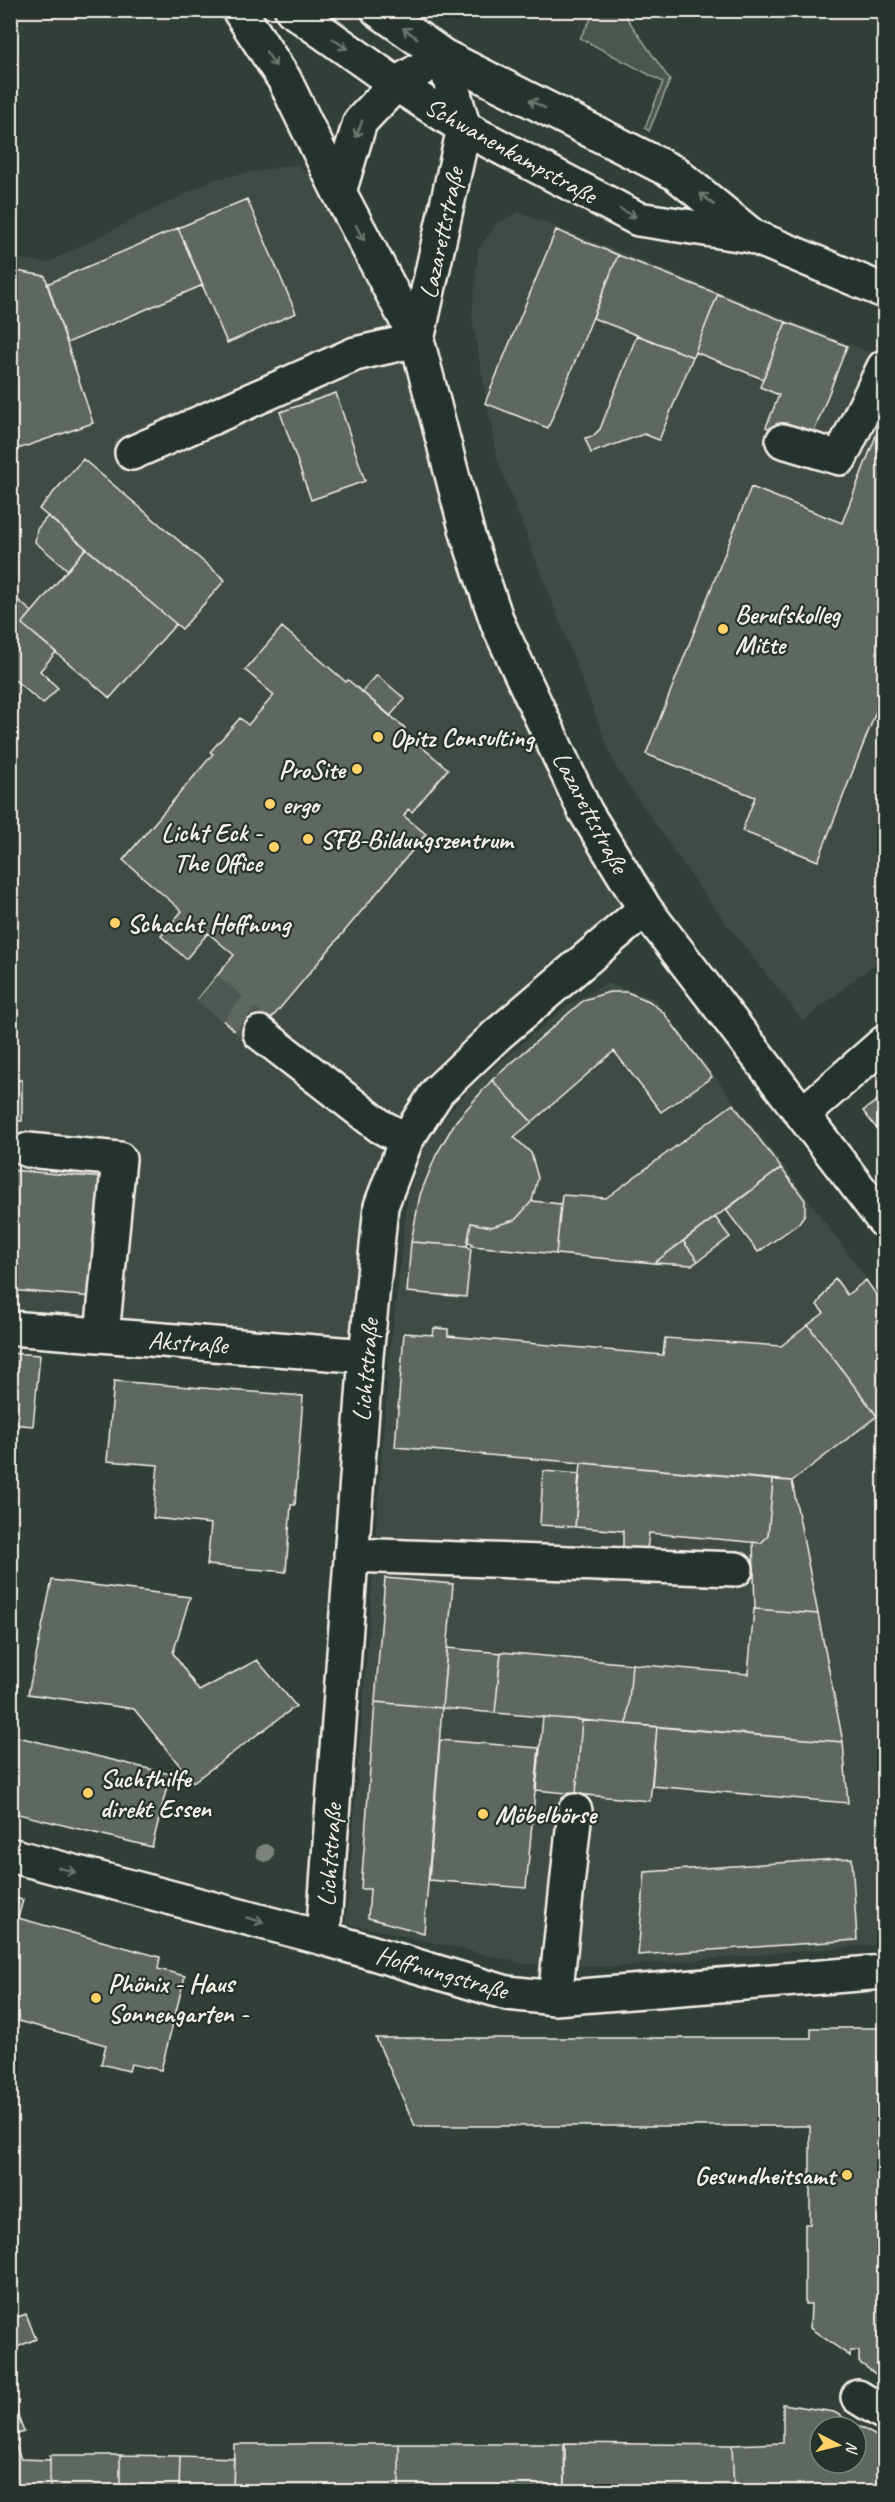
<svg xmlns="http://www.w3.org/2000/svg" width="895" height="2502" viewBox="0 0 895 2502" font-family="Caveat,sans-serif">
	<rect width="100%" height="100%" fill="#323e38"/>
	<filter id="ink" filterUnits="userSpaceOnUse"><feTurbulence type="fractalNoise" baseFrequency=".0167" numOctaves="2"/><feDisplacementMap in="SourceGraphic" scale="12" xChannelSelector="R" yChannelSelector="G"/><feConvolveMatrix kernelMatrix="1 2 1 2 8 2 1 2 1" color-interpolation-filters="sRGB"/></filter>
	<g filter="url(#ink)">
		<path fill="#404b44" d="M297,164L337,201L407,337L462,531L634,907L429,1091L360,1345L108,1328L11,1311V258L47,263L215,179Z
			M519,212L884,358V956L803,1021L708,900L615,766L497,459L472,318L478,250L497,223Z
			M607,983L655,999L783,1165L884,1303V1944L615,1967L526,1964L346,1923L389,1358L408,1195L426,1141L469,1088L564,1008Z"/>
		<path fill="#4c564f" stroke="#a0a49c" stroke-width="1.5" d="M580,11H622L670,80L649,131L645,128L663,82L580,38L592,17Z"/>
		<path fill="#5f6861" stroke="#f4f1e8" stroke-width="1.5" fill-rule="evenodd" d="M247,199L296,313L227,343L178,228Z
			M178,228L203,285L67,343L47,284Z
			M556,230L618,255L548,428L485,403Z
			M618,255L718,294L693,357L593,318Z
			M10,270L45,276L93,423L21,448L10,447Z
			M718,294L786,322L763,379L695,352Z
			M786,322L847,346L809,445L766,427L779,395L760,387Z
			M637,335L693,357L659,440L644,434L591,453L585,438L593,436L600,429Z
			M336,393L365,481L311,500L280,412Z
			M884,415V691L818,861L742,831L755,797L646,754L751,487L842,523Z
			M83,459L225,580L182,629L39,509Z
			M48,516L86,548L68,570L35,542L37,529Z
			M86,548L176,624L110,698L22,624Z
			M10,593L32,612L22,624L56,652L40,671L58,688L43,704L10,676Z
			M282,627L346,682L348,680L405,728L403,731L448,769L412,812L408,809L404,816L426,834L250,1044L198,999L234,955L208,933L186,959L161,936L182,911L123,860L213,754L210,752L240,718L248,725L274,695L245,670Z
			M377,675L405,699L390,716L362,692Z
			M10,709L16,722V737L10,748Z
			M609,992H627L649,1001L664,1013L712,1077L661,1112L614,1051L532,1122L492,1080L584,1000Z
			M10,1080H22V1121H10Z
			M492,1080L532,1122L514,1137L531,1153L538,1178L532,1201L515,1220L491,1227L471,1223L467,1246L411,1242L420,1195L436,1155L456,1121Z
			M884,1095V1138L863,1111Z
			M733,1104L781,1168L654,1263L556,1254L562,1195L606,1198Z
			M781,1168L805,1200V1214L798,1224L758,1252L726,1210Z
			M10,1170L105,1178L94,1297L10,1290Z
			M532,1201L561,1204L556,1254L472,1246V1243L468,1242L471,1223L491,1227L515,1220Z
			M715,1217L730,1237L698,1261L683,1241Z
			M683,1241L698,1261L692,1265L654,1263Z
			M411,1242L467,1246L471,1249L466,1297L407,1292Z
			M835,1278L847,1295L866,1280L884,1306V1410L877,1416L808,1325L824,1313L817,1305Z
			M808,1325L877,1416L792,1481L395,1447L404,1333L433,1335L434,1328L448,1329V1336L663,1355L665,1338L781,1346Z
			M10,1353L40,1355L33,1426L10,1424Z
			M114,1381L303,1396L295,1505H291L286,1572L207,1565L211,1524L153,1518L158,1465L107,1461Z
			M581,1463L773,1480L768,1536L761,1543L649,1533L647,1550H623V1531L575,1527Z
			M543,1471L579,1474L575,1527L540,1525Z
			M773,1480L792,1481L818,1614L755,1609L753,1542L761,1543L768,1536Z
			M385,1578L453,1584L442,1708L375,1702Z
			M52,1580L190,1597L173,1653L199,1691L257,1660L296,1706L193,1782L134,1709L28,1694Z
			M754,1609L818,1614L843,1742L627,1724L632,1664L748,1674Z
			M447,1648L501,1653L495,1713L442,1708Z
			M501,1652L632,1664L627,1724L495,1713Z
			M375,1702L442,1708L424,1933L368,1918L370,1889H361Z
			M543,1717L582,1720L576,1794L536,1790Z
			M582,1720L657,1727L650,1801L576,1794Z
			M657,1727L843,1742L848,1803L652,1786Z
			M10,1735L170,1774L152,1847L10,1812Z
			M440,1740L539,1748L526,1888L429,1880Z
			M852,1858L857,1940L638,1955L645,1872Z
			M10,1897L23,1900L18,1918L160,1957L158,1969L185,1976L161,2070L131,2064L129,2071L101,2064L106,2045L11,2019Z
			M811,2028H884V2380L859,2362V2351H850V2356L810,2328L811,2304H805V2224H810V2126H415L376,2038H811Z
			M10,2298L18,2317L26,2314L36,2339L10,2350Z
			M783,2404L834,2412L878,2437L884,2445V2492H734L732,2445L783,2443ZM820,2427H856V2463H820Z
			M16,2411L24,2432L12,2436L21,2459L50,2460V2492H10V2413Z
			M565,2443L732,2445L734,2492H565Z
			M234,2444H399V2492H233Z
			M399,2444H564L565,2492H399Z
			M50,2455H120V2492H50Z
			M120,2455L180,2456L179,2492H120Z
			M180,2456L234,2458L233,2492H179Z"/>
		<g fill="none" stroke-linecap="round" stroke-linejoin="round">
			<path stroke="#4f5952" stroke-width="33" stroke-dasharray="33 16" stroke-linecap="butt" d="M207,988L260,1033"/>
			<g stroke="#f4f1e8" stroke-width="38">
				<path id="minor" d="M239,10L284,79L339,192L417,340L468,536L498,624L585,811L645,909L884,1221
					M292,10L396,84L464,128L638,219L752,236L884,291
					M378,10L443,56L675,173L751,235
					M339,192L360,122L396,84L443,56
					M417,340L464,128L443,56
					M783,441L840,458L884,367
					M132,453L355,354L417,340
					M260,1033L380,1126L406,1140
					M803,1114L884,1043
					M28,1150L119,1159L102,1335
					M10,1328L366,1356
					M351,1555L736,1569
					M10,1855L323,1938L507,1993L555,1998L884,1972
					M323,1938L366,1356L381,1206L406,1140L438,1091L498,1034L645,909
					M555,1998L575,1811
					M858,2397L884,2413"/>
			</g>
			<use href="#minor" stroke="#26332d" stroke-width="33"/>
		</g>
		<circle fill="#7c837b" cx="265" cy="1853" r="9"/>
		<defs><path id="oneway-shaft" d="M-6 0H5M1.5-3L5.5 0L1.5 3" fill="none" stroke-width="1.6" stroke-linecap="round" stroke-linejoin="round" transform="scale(1.5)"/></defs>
		<g stroke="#6e766e">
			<use href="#oneway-shaft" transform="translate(410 33) rotate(-145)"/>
			<use href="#oneway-shaft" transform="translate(340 44) rotate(35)"/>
			<use href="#oneway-shaft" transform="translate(271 59) rotate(57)"/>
			<use href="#oneway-shaft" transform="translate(537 104) rotate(-153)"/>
			<use href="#oneway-shaft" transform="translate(359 129) rotate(112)"/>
			<use href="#oneway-shaft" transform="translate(707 199) rotate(-141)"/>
			<use href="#oneway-shaft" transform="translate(628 213) rotate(27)"/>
			<use href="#oneway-shaft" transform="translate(360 233) rotate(62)"/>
			<use href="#oneway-shaft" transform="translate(67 1870) rotate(15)"/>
			<use href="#oneway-shaft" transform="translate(255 1920) rotate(15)"/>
		</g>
	</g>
	<g fill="#ffd166" stroke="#26332d" stroke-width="2">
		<circle cx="723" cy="629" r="6"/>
		<circle cx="378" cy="737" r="6"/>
		<circle cx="357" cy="769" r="6"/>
		<circle cx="270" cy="804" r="6"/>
		<circle cx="308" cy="839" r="6"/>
		<circle cx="274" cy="847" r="6"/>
		<circle cx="115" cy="923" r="6"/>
		<circle cx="88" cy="1793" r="6"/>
		<circle cx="483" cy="1814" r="6"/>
		<circle cx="96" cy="1998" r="6"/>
		<circle cx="847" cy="2175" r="6"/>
	</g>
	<g text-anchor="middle" stroke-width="4.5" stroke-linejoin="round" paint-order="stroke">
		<g font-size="26" fill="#f4f1e8" stroke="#26332d">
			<text transform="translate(511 150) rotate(29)" y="9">Schwanenkampstraße</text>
			<text transform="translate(441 233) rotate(-78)" y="9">Lazarettstraße</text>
			<text transform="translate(591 812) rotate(62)" y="9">Lazarettstraße</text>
			<text transform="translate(188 1342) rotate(4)" y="9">Akstraße</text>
			<text transform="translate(365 1370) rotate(-85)" y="9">Lichtstraße</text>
			<text transform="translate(329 1855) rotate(-86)" y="9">Lichtstraße</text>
			<text transform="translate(442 1972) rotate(16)" y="9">Hoffnungstraße</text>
		</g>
		<g font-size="26" font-weight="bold" fill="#f4f1e8" stroke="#26332d" text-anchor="start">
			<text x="735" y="623">Berufskolleg<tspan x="735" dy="30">Mitte</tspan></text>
			<text x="390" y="746">Opitz Consulting</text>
			<text x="345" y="778" text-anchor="end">ProSite</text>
			<text x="282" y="813">ergo</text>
			<text x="262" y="841" text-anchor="end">Licht Eck -<tspan x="262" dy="30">The Office</tspan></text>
			<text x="320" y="848">SFB-Bildungszentrum</text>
			<text x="127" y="932">Schacht Hoffnung</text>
			<text x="100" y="1787">Suchthilfe<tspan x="100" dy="30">direkt Essen</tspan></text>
			<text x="495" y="1823">Möbelbörse</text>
			<text x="108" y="1992">Phönix - Haus<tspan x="108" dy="30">Sonnengarten -</tspan></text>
			<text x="835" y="2184" text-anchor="end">Gesundheitsamt</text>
		</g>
	</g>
	<rect width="895" height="2502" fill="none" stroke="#26332d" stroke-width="36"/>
	<rect x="18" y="18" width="859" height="2466" fill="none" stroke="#f4f1e8" stroke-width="2" filter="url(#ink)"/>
	<g transform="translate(838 2445) rotate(97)"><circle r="28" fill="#26332d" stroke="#787f78" stroke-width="1.5"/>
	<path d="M0-4.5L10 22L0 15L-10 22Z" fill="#ffd166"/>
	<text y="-9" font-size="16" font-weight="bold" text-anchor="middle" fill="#f4f1e8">N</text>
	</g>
</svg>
